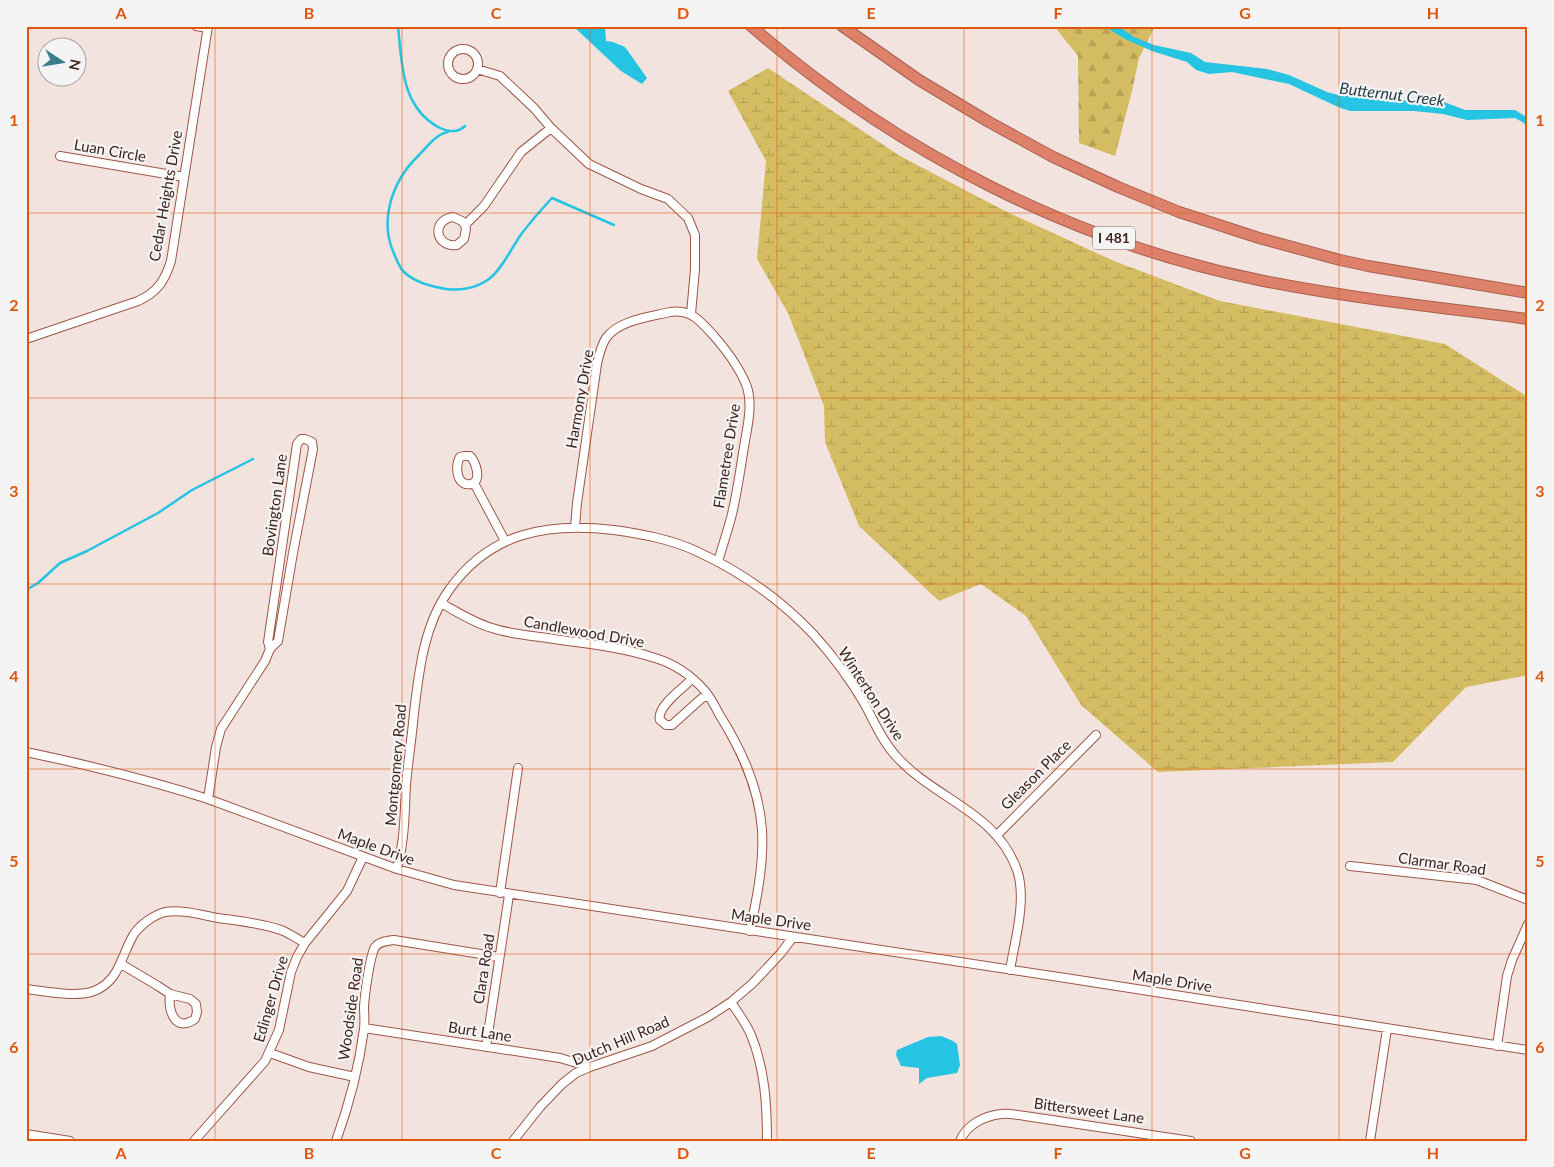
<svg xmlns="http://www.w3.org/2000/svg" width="1554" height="1167" viewBox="0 0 1554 1167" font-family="Lato,sans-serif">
	<defs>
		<pattern id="forest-firs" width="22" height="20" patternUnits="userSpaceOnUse" patternTransform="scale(1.25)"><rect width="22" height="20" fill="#d4bc63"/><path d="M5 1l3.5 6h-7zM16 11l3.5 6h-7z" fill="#b7a155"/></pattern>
		<pattern id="wetland-marsh" width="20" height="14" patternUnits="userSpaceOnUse" patternTransform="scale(1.25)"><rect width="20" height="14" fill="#d4bc63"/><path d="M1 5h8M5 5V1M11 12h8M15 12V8" fill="none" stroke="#b7a155"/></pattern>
	</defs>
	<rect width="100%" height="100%" fill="#f3e3de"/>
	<path fill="url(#forest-firs)" d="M1054,26H1155L1139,58L1132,91L1115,156L1079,143L1078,56Z"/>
	<path fill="url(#wetland-marsh)" d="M768,68L900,156L1003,210L1114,261L1220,301L1445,344L1528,397V675L1466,687L1393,762L1158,772L1081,705L1026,616L981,584L939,601L859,526L825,442L824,406L788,313L757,259L766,161L728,91Z"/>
	<path fill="#24c4e2" d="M573,26H605L606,41L613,42L625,47L647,78L642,84L621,71Z
		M1104,26H1118L1134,37L1154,45L1191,53L1205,62L1267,69L1289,75L1327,92L1338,95L1401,100L1427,101L1431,97L1465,110H1515L1528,118V132L1524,123L1515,118L1467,120L1443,114L1414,111H1350L1338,107L1289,84L1232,72L1209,74L1196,70L1187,62L1152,51L1125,39Z
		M941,1036L953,1041L957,1044L960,1065L957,1073L927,1078L919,1084V1068L901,1066L896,1055L897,1050L928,1037Z"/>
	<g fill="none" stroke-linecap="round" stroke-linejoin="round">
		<path stroke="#24c4e2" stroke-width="2.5" d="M398,26C402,64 401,108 440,128C448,132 458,133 465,126
			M448,132C436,134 427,147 419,155C392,181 378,221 395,256C397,261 400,268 404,272C416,283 430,286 446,289C460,291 477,288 489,279C502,269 511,249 520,236C530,222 541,210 552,198L614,225
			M26,590L38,583L60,563L87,551L158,513L192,490L253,459"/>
		<g stroke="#9c5745" stroke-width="10">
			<path id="minor" d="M196,26L208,28
				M448 64a15 15 0 1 1 30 0a15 15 0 1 1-30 0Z
				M477,69L500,76L534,108L551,128L589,164L641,189L668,199L688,218L695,235V269L691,314
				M60,156L184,177
				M465,225L466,229L464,239L457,245C435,248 431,220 453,217L462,221L465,225L484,206L521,152L551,128
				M26,339L138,301C158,292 165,280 171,261L208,26
				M464,456H470C475,461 483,481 471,484C456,487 455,466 460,457Z
				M474,483L505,541
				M575,527L577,503L597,364C599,355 601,346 606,338C619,320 650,317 670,312C692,309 701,322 714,336C727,351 740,368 747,387C753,406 747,428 744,447C740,471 737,495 731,518C727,533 722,547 718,562
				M441,603C457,612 474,623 492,628C507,633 524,635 540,637C578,643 619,646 655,658C675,664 692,676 705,691C711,698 715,706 719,714C741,749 759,787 762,830C764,863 757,898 750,931
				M692,679C683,688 656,707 660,720L666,725H672L702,698L708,696
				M26,752C88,765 149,780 208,799L397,869L454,885L1072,979L1528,1050
				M208,799L216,747L221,729L265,661L270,649L278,641L293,553L313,449L312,442L305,439H301L297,444L268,642L270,649
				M997,835L1096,735
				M1350,866L1477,880L1528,900
				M397,869C400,858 402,847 403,836C405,819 405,802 406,785C408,761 412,737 414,713C419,670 424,625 449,590C490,532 548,522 614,530C642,534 670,539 696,551C740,571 781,600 814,635C833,656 850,679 864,703C874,721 882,741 896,756C934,799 996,811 1017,870C1027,899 1015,940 1010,970
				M500,893L518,768
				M121,964L158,986L170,994
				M26,989C45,991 76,998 94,991C120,981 121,955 134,934C141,924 154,915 165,912C182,909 201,915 218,918C239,921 261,923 281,930C289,933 297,939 305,943
				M170,994L190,999L196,1004L197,1012L195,1019C175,1033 168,1011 170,994Z
				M731,1002C738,1013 746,1023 751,1035C765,1069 767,1105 767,1141
				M364,1028L560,1058L590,1067
				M1497,1046L1507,976L1512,960L1528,924
				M486,1047L509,895
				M270,1053L309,1067L355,1077
				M26,1134L70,1141
				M194,1141L265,1061L279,1030L291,972L297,957L305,943L347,891L363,857
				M336,1141C349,1105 359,1067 364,1029C365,1022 364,1014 364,1006C365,993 369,962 374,949C377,942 386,941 394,940L499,957
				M513,1141L540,1107L562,1084L576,1073L590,1067L652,1046L708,1017L731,1002L753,983L781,953L793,937
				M960,1141C966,1125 984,1116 1001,1114C1008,1113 1017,1115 1025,1116L1191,1141
				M1370,1141L1387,1029"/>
		</g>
		<g stroke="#a6604f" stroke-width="12">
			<path id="highway" d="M751,26C895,151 1072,242 1259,280C1347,298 1438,307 1528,319
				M842,26L919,80L989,122L1053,157L1118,187L1179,212L1259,238L1340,260L1368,266L1528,293"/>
		</g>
		<use href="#minor" stroke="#fff" stroke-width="8"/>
		<use href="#highway" stroke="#dd816a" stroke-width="10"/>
	</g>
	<path fill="none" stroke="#e0560d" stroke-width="1" stroke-opacity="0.55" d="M215,26V1141M402,26V1141M590,26V1141M777,26V1141M964,26V1141M1152,26V1141M1339,26V1141M26,213H1528M26,398H1528M26,584H1528M26,769H1528M26,954H1528"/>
	<g text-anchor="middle" stroke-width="4.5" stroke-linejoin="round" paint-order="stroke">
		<rect fill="#f4f4f4" stroke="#77625d" stroke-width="1" x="1093" y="226.5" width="42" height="23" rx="4"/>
		<g font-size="14" font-weight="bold" fill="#41231c">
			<text x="1114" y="243">I 481</text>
		</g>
		<g font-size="15" fill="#41231c" stroke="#f4f4f4">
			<text transform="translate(110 151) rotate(10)" y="5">Luan Circle</text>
			<text transform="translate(166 196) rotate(-80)" y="5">Cedar Heights Drive</text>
			<text transform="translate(580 399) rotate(-80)" y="5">Harmony Drive</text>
			<text transform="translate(727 456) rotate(-81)" y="5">Flametree Drive</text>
			<text transform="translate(275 505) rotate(-82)" y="5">Bovington Lane</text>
			<text transform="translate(584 632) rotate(10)" y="5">Candlewood Drive</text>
			<text transform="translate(871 694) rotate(57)" y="5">Winterton Drive</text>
			<text transform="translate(396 765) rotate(-85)" y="5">Montgomery Road</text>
			<text transform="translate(1036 775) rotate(-45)" y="5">Gleason Place</text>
			<text transform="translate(376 847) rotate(20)" y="5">Maple Drive</text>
			<text transform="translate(1442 864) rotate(8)" y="5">Clarmar Road</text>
			<text transform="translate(771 920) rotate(8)" y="5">Maple Drive</text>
			<text transform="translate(484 969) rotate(-81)" y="5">Clara Road</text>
			<text transform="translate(1172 981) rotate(9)" y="5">Maple Drive</text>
			<text transform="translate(271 999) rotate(-74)" y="5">Edinger Drive</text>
			<text transform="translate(351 1009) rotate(-82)" y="5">Woodside Road</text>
			<text transform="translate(480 1032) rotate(9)" y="5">Burt Lane</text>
			<text transform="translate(621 1041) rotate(-23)" y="5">Dutch Hill Road</text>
			<text transform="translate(1089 1111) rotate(8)" y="5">Bittersweet Lane</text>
		</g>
		<g font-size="16" font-style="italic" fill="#263e44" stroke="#f4f4f4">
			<text transform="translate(1392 94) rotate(7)" y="6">Butternut Creek</text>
		</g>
	</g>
	<rect width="1554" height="1167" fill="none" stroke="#f4f4f4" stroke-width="55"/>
	<g transform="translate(62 62) rotate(102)"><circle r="24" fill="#f4f4f4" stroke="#aca09e"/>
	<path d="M0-4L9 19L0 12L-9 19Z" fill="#3a7d8d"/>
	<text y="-8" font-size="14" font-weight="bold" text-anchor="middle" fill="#41231c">N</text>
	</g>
	<rect x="28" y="28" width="1498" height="1112" fill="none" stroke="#e0560d" stroke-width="2"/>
	<g font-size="16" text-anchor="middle" font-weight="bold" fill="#e0560d">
		<text x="121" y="19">A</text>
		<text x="309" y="19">B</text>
		<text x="496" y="19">C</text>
		<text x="683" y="19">D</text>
		<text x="871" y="19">E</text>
		<text x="1058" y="19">F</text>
		<text x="1245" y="19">G</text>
		<text x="1433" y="19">H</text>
		<text x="14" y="126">1</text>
		<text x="1540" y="126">1</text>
		<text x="14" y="311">2</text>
		<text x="1540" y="311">2</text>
		<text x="14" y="497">3</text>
		<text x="1540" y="497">3</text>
		<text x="14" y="682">4</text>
		<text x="1540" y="682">4</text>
		<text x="14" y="867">5</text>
		<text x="1540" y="867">5</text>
		<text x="14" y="1053">6</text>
		<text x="1540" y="1053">6</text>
		<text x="121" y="1159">A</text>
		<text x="309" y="1159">B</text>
		<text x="496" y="1159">C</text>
		<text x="683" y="1159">D</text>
		<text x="871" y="1159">E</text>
		<text x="1058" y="1159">F</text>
		<text x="1245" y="1159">G</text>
		<text x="1433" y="1159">H</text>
	</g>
</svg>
